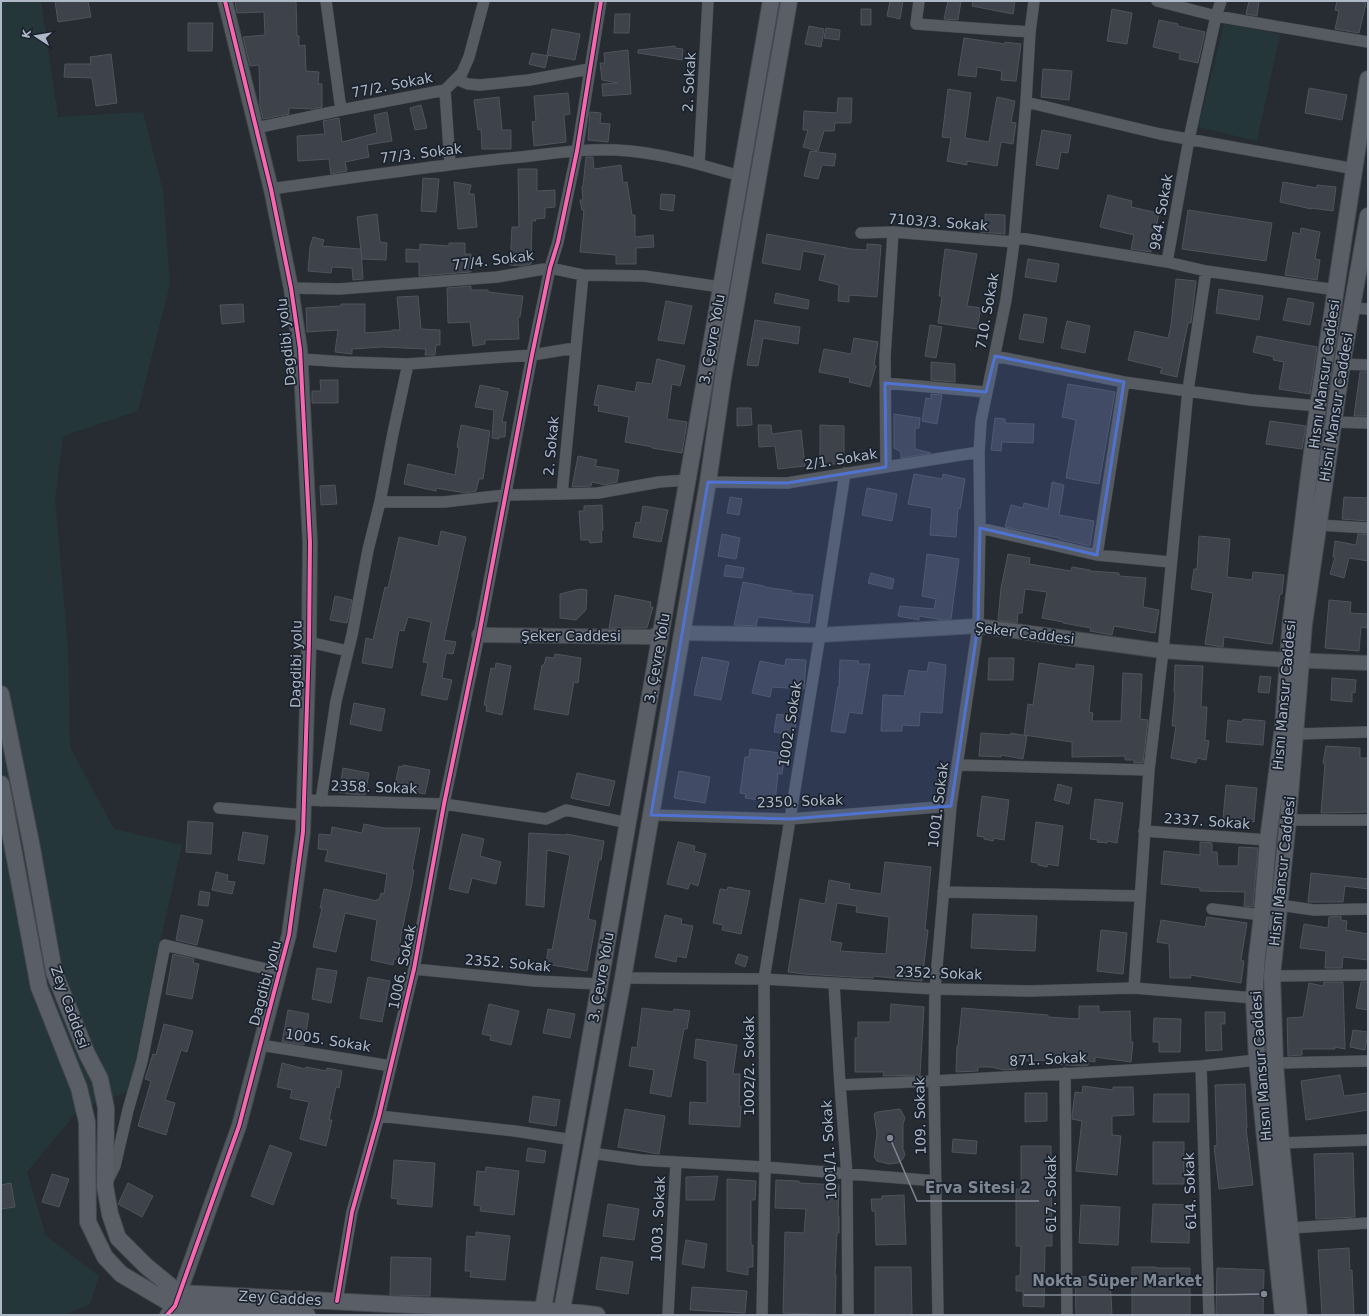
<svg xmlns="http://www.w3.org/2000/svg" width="1369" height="1316" viewBox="0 0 1369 1316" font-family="'DejaVu Sans',sans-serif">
	<rect width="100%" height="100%" fill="#272c33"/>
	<path fill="#243639" d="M1,1H41L58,117L143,112L163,191L170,284L138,411L63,436L55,499L68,647L70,747L114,829L182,845L154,969L132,1090L79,1109L27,1172L46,1236L99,1276L90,1304L63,1315H1Z
		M1224,24L1280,34L1257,141L1198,127Z"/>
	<path fill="#3e424a" stroke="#4e535c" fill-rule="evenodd" d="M55,1H88L91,17L58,22Z
		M235,1H296L297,36H299V46L305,45L306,71L319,72L318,84H322V107L314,109L289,108V114L263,119L260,106L259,65L250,66L243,37L265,35L264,12L237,13Z
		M890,1H903L900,19L887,16Z
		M948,1H961L958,20L944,19Z
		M973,1H1015L1013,14L972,6Z
		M1249,1H1259L1257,16L1246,14Z
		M1337,1H1359L1366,3L1359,33L1335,29L1339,11L1335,10Z
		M861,9H871V25H861Z
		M1112,9L1132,13L1127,44L1107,41Z
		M615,14H630L629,33H614Z
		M1159,20L1178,24V26L1205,32L1198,63L1179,59L1180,53L1153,47Z
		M188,23H213L212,51H188Z
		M809,26L824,29L821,47L805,44Z
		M826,28L840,30L839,40L824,38Z
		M552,29L580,34L575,60L547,55Z
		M964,38L1005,44V42L1021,44L1016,81L1001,80L1002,71L977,67L976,77L958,75Z
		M675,46V48L683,49L682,60L638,53V50Z
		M628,50L631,94L603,96L602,84L618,83L602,80L600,63H605L604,53Z
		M532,53L548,56L545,68L529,64Z
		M111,54L117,103L96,106L92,78L64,77L65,64H91L90,57Z
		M1043,69L1072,71L1069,100L1041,97Z
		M1309,88L1347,95L1342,120L1305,113Z
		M948,89L971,93L965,138L989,142L997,97L1015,101L1011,122L1016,123L1013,144L1001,142L997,166L967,161V165L947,161L951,138L942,137Z
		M568,93L570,114L564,115L566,142L534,146L532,122L536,121L534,96Z
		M499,97L502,130H511V149H482L481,129L478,130L474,100Z
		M838,98H852L851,123H835L834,131H824L818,151L803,147L808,130H803L804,111L837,113Z
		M421,105L427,128L415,130L410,108Z
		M387,112L392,141L367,145L369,157L345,162L347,171L331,174L329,159L298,161L297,136L325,134L323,121L339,118L342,142L377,133L374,115Z
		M590,112L601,113L600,123L610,124L608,142L588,140Z
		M1042,130L1071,135L1068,153L1061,152L1058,169L1036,165Z
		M810,151L836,154L834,166L822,165L818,179L804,176Z
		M586,157H593L594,169L621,165L623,183L627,182L632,215H635V237L653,235L654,247L636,248V264H616V255L580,252L584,210H582L580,200H583L582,186H583Z
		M518,169H537V191L555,190V207L545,208V218L535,219L536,221H532L531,264L522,266L510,265L512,227H519Z
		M423,178L439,179L436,212L421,211Z
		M454,182L471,185L469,194H474L477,227L458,229Z
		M1283,182L1317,188V185L1336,187L1333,211L1311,208V209L1280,202Z
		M661,194L675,195L673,211L660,209Z
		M1108,195L1132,201L1131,207L1159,213L1151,252L1131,249L1134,235L1100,227Z
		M1188,210L1272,223L1266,261L1182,249Z
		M377,214L380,242L387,243L386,260L362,259L357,217Z
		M985,214L1005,215V234L980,232L978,222H985Z
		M1301,228L1320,232L1315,259L1320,260L1317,280L1285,275L1293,232L1300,234Z
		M767,234L852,249L867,250V244L881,245L877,297L849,295V302L838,301L839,285L819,280L825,255L803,251L800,270L762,263Z
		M313,237L324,240L322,246L361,249L363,279L353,280L352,268L332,267L331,273L308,271L310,247Z
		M449,243H465V254H471V272L419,276V262H406V249L420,250V244L449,246Z
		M945,249L977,254L967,306L981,308L977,329L938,323L942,296H939Z
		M1028,259L1059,264L1056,282L1025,277Z
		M1176,279L1196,281L1191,323H1188L1177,377L1160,373L1162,368L1128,360L1135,331L1168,338L1171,325Z
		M471,286V290H488V292L523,296L520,317H518L519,339L485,340V344L473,346L470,322L448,323L447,288Z
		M1219,289L1263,296L1259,320L1216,313Z
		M776,293L809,300L808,309L774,303Z
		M418,296L421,329L440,330V345H436L435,355H425L426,349L382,347L352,349V354L335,352L338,330L307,332L306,308L341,306V304H365V333L392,331V330H400L397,297Z
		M1288,298L1314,303L1310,325L1283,320Z
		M666,301L692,306L684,344L658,340Z
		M243,304L244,322L222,324L220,305Z
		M1024,314L1047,318L1043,343L1019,339Z
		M755,320L800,327L798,344L763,338L758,366L747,365Z
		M1067,321L1090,326L1085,353L1061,348Z
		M930,325L942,327L936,358L925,356Z
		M1257,336L1317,347L1310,394L1279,389L1284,362L1273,360L1274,357L1253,352Z
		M854,338L878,342L874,365L876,366L870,387L849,382L850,378L819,372L824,349L851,354Z
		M657,359L685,366L680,386L672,384L667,419L687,422L682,453L652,448V447L625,442L629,417L598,411L599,406L594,405L598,385L635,392L637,382L652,384Z
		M931,362L955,364V382L931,380Z
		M1360,372H1368V416H1354Z
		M320,380H338V403H312V391H321Z
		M1068,384L1115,392L1099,484L1066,478L1076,420L1062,417Z
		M480,385L500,389L499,390L508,392L502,422H506L505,437H499V439L492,438L494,410L475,407Z
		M931,394L942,395L937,424L922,421L926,398L931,399Z
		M737,408H751L752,425L737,426Z
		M894,414L920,418L919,428H915V449L931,453L901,458V452L894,448Z
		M995,418L1005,419V423L1034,424L1033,443L1002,442L1001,451L991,450Z
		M1270,421L1306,426L1302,449L1266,444Z
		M461,425L490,431L483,479H479L476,491L465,493L436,488V491L404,484L408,464L455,475L459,448L457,447Z
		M758,425H771L772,434L801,430L805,466L778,469L775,446L759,447Z
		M820,425L844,426V464H820Z
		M578,456L597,460L595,466L619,470L617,482L605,485L592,482L591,486L572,487Z
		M914,474L942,479L943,474L965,479L960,509L958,508L956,537L930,535L932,508L908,504Z
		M1052,482L1064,485L1059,515L1094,521L1090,546L1059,539V538L1005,527L1011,505L1023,508L1024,503L1048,509Z
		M335,485L337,504L321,505L320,486Z
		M867,488L897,494L892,521L862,515Z
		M730,497L742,499L739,515L727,513Z
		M1344,497L1368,498V521L1342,519Z
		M602,505L603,530L601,531L602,542L590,543L589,540H581L579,511H584V506Z
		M643,506L668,510L661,542L633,537L636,522L640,523Z
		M441,531L466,537L444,640L456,642L453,654L446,653L442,678L452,680L447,700L421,695L428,663L423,662L431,622L408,617L404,631L399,630L392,668L362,663L366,638L373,640L385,587L388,588L399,537L438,546Z
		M722,534L740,538L736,559L718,556Z
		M1358,534L1368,535V561L1349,558L1344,578L1330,574L1335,557H1333L1335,541L1356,545Z
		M1199,536L1230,539L1227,577L1252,580L1253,572L1284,575L1282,594H1280L1272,644L1224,637L1223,647L1205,644L1213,593L1191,589L1194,569H1197Z
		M927,554L959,559L951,619L943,620L919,616V620L898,616L900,606L934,609L936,599L922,596Z
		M1008,554L1030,558L1029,564L1071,571L1072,567L1090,570V571L1119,573V576L1146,578L1143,607L1159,610L1155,633L1114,626L1112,635L1090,631L1091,628L1063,623V622L1042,618L1047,592L1025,589L1022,613H1018L1017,623L998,620L1001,588Z
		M726,565L744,568L742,578L724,576Z
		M871,573L894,579L892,589L868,583Z
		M743,582L764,586V587L792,591V593L813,595L809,623L758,617L756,626L734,625Z
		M580,589L587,590L586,610L576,620L560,618V594Z
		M615,595L651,602L650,607H653L647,628H609Z
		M335,596L352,600L347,623L330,620Z
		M1329,600L1351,602L1350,613L1368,614L1367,628L1361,627L1359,651L1325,648Z
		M555,654L581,658L578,683L574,682L568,715L534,709L542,665H544L546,657L554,658Z
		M702,657L729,662L721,700L694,695Z
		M989,658H1014L1013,680H988Z
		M786,659L806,660L804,689L772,687L770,697L752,693L760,661L785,666Z
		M840,660L859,661L858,664H870L862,714L849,712L845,733L831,731L838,687H839Z
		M929,662L946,665L942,713L920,712L919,726L902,725V731H881L883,695L904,696L909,670L927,672Z
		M496,663L511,666L502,715L486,711L487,706L484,705L491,668L495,669Z
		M1039,663L1076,669V664L1094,666L1089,712L1093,713L1092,721H1121L1123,673L1142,674L1140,719L1148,720L1143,763H1134V760H1125V756L1072,757V742L1024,735L1028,704L1033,705Z
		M1175,665L1203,666L1201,707H1207L1205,740L1209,741L1206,760L1197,758L1196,763L1171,758L1176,726H1172L1175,692H1174Z
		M1260,676L1271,677L1269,693L1258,692Z
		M1332,678L1356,680L1355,693L1352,692V702L1331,700Z
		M354,703L385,709L381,731L350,724Z
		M777,714L797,717L794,735L774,732Z
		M1243,719L1265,721L1263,745L1226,742L1228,720L1242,722Z
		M981,733L1010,735L1011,733L1027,736L1023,759L1001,755V757L979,756Z
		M1326,746L1360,748V758H1368V812L1321,813L1325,763H1323Z
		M750,749L781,753L780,760H784L782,774L778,773L775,802L745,798L746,794L740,793L745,757H749Z
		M403,765L430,770L425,794L398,789L399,786L395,785L399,766L402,767Z
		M343,768L369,773L365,795L350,794L339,792Z
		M679,771L710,777L705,803L674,798Z
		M577,773L615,781L609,806L571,798Z
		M1058,784L1072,788L1069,804L1054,800Z
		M1226,785L1257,788L1254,822L1223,819Z
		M982,796L1009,800L1004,840L994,838L993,841L984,839V837L977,836Z
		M1095,799L1123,803L1117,843L1107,841V843L1097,842L1098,840L1090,839Z
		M188,821L213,823L211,854L186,852Z
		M1036,822L1063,826L1058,866L1048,864L1047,867L1038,865V863L1031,862Z
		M364,824L384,828H420L412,870H414L412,883L401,935L398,960L394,959L393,965L371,960L377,920L345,913L336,952L313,947L322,908H320L324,889L377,901V899L379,900L381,893L384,894L387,874L325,861L328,850L318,849L319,834L331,835L332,827L362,833Z
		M243,832L268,836L264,864L238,860Z
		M529,833L566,835V834L604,841L601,860H599L588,919L596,921L587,971L546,964L548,949L552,950L570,855L547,850L544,907L526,905Z
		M462,834L484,839L480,856L501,862L496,884L472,878L468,893L449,889Z
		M678,842L695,846L694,851L706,854L698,886L690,883L688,889L667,884Z
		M1200,842L1212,843V852H1217L1218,866H1238L1239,847L1258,848L1253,907L1244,906L1245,892L1200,891V888L1161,884L1164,851L1200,855Z
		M885,862L931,867L925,930H928L922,981L873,976V978L851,977L804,974L788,972L800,899L825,904L829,880L850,884L849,889L881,894ZM837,903L857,906L856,912L889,917L886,954L840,951L842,943L830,941Z
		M216,872L228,875L227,881L235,882L232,894L212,890Z
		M1311,873L1368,879V889L1345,886L1343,902H1308Z
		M728,887L750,891L741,934L722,930L723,925L713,923L720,889L727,890Z
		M200,891L210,893L208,906L198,905Z
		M973,914L1037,916L1035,951L971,948Z
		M181,915L203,920L197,945L176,940Z
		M665,915L682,919L681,924L693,926L686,958L677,956L676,962L655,957Z
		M1341,916V920L1347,921L1346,930L1368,934V960L1343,957L1342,968H1325L1326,951L1300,948L1304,924L1328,928L1329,917Z
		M1207,917L1247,923L1241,960L1244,961L1241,983L1190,975L1191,978H1170L1169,944L1157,942L1161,920L1205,927Z
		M1101,930L1127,933L1123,974L1097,971Z
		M173,954L194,959L193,963L199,964L192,999L166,994Z
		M738,954L748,957L745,967L735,963Z
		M317,968L337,971L331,1003L312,999Z
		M368,977L390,981L382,1022L360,1018Z
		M1324,982H1343L1345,1049L1335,1047V1049H1302V1055L1288,1056L1287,1018L1303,1017L1309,983L1323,986Z
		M1361,982H1368V1010L1356,1008Z
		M489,1004L519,1011L511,1045L490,1040L491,1036L482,1034Z
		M891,1004L924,1007L920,1075L883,1076L884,1072H855V1038H858V1022H890Z
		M1079,1006H1099V1012L1130,1011L1131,1042H1133L1131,1062L1095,1057V1062L1089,1061L1088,1065L1083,1066L1055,1064V1060L1018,1061L1016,1069L1005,1070L990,1067H978V1071L956,1072L957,1046H958L962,1008L1048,1015V1017L1079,1019Z
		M642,1008L673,1012L674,1009L690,1011L687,1029H684L671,1097L650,1093L654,1070L629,1066L632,1047L637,1048Z
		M548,1009L575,1014L570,1038L543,1033Z
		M288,1010L309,1014L304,1045L282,1042Z
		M1205,1012H1225V1024H1221L1222,1050L1206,1051Z
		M1154,1018L1181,1019L1180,1052H1159V1042H1153Z
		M164,1024L193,1031L187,1052L181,1050L165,1100L175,1103L166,1135L138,1126L151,1081L145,1079L153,1054L156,1055Z
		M1353,1030L1368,1032L1365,1050L1350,1047Z
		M696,1039L737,1045L733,1074H740L739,1106H741L740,1127L689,1124L690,1102L707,1103V1061L694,1058Z
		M282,1063L305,1069L306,1067L326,1071L327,1068L342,1071L339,1088L336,1087L329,1120H332L326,1146L300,1139L309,1102L290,1098L292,1090L277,1087Z
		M1340,1075L1344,1096L1368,1093V1110L1306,1120L1301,1081Z
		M1245,1084L1247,1128H1246L1253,1185L1219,1189L1214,1146L1217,1145L1215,1085Z
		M1083,1086L1113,1090V1087H1133L1134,1115L1112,1116V1135L1121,1136L1117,1175L1076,1171L1082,1121L1072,1119V1116L1075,1092L1082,1093Z
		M1025,1093H1047V1121L1025,1122Z
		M1154,1094H1189V1122H1153Z
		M533,1096L560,1100L556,1126L529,1122Z
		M625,1109L665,1116L659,1154L618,1147Z
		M900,1109L905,1118L903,1124V1149L905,1154L903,1159L898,1163L889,1164L877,1161L874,1157L877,1133L874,1114L877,1112Z
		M953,1139L977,1141L976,1154L952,1152Z
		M1153,1142H1184V1184H1153Z
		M270,1145L292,1153L273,1205L251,1196Z
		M1021,1146H1051L1052,1246H1045L1044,1307L1023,1306V1291H1016V1276H1020L1021,1246H1016V1189H1021Z
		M528,1148L546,1151L544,1163L526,1161Z
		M1353,1153L1355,1217L1316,1219L1314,1154Z
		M394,1160L435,1163L432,1207L397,1204L398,1199L391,1198Z
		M486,1167L519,1171L514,1215L480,1211L481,1206L474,1205L477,1171L485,1172Z
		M52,1174L69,1179L59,1207L42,1202Z
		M718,1176L714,1200H686V1177Z
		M727,1179L756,1181L755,1200H751V1245H753V1267H748V1275L727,1271Z
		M776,1180L799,1181V1183L839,1185L838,1216H839V1233H837L835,1275H836L835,1315L783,1313L785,1232L804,1233L806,1209L775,1208Z
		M11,1183L15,1207L1,1209V1185Z
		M128,1183L153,1196L142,1217L118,1204Z
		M904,1195L906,1244L876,1245L875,1211H872L871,1199H882V1196Z
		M608,1204L639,1209L634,1240L603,1236Z
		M1153,1204L1190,1205L1189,1243L1151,1242Z
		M1081,1205L1120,1207L1118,1245L1079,1243Z
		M476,1232L510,1236L505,1280L470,1277L471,1271H465L467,1236L476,1237Z
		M686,1240L707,1244L704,1268L682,1264Z
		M1349,1248L1350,1271L1352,1270L1354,1315H1322L1318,1250Z
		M391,1257L431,1258L430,1296L390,1295Z
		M601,1257L633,1262L628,1294L596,1289Z
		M875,1267H911L912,1315H875Z
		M1132,1267H1156V1268H1190V1315H1132Z
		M1217,1268L1264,1270L1263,1315H1216Z
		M1110,1276L1112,1315H1076L1075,1277Z
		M692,1287L747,1291L745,1313L690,1310Z"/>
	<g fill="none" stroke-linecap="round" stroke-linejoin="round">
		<g stroke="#44484e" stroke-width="12">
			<path id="minor" d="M326,1L341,110
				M919,1L916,24L1030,32
				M1157,1L1216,16L1368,42
				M1221,1L1216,16L1189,139L1167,262L1206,271L1336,290
				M456,79L468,84L480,85L529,80L589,69
				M445,90L450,164
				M1026,102L1160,134L1355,169
				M256,128L341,110L445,90L462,73L469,57L484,1
				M699,164L708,1
				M271,189C351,178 430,166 510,158C545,155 581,148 616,150C658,152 699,164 740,176
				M861,233L893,232L1014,242
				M1014,237L1167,262
				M583,275L562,494L598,493L659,482L688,480
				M291,288L339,289L497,277L550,268L583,275L644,276L721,287
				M1352,308L1368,309
				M995,356L1124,382L1251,400L1318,406
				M301,359L346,362L408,364L532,355L575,348
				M1342,364L1368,365
				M885,383L986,392
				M1334,422L1368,423
				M886,467L885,357L893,232
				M708,482L787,483L979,452
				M380,502H444L505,495L562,494
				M1319,525L1368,528
				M980,528L1097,555L1170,562
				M1097,555L1124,382
				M309,642L348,651
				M1295,734L1368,732
				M958,765L1149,770
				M304,800L444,804L546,819L566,810L628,823
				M321,801L336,701L352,635L368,550L380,502L393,433L408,364
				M219,808L304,815
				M651,815L790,819L951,806
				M1288,820H1368
				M1144,831L1268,840
				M943,892L1140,896
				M1279,905L1314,910L1368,909
				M1212,909L1262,915
				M414,969L535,981L600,984
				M1272,976L1368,975
				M623,978L764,979L935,989L1030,991L1134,988L1254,998
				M834,984L840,1085L847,1175L848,1315
				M1134,988L1149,770L1163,651L1188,390L1206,271
				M260,1045L391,1066
				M1275,1063L1368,1061
				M1201,1066L1209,1315
				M1065,1073L1067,1315
				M840,1085L934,1081L1201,1066L1257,1060
				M379,1116L515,1131L573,1140
				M1281,1143L1368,1140
				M591,1153L641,1160L676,1162L668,1315
				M676,1162L765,1167L936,1181
				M107,1182L115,1166L128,1110L142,1061L165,945L279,972
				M1290,1228L1368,1223
				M337,1301L352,1212L379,1116L414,969L444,804L479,635L532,355L550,268L558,242L577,151L601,1
				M762,1315L765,1167L764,979L820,635L845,473
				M938,1315L934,1081L935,989L951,806L978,626L980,528L979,452L981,421L1006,300L1014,242L1026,102L1030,32L1034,1"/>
		</g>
		<g stroke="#44484e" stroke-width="16">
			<path id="tertiary" d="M682,633L820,635L978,626L1163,651L1287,660L1368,663
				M479,635L651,637L661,633
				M167,1315L175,1306L239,1126L289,935L303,832L309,642L310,542L300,349L291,288L271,189L225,1"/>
		</g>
		<g stroke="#44484e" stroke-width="18">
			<path id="secondary" d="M1,694L32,848L54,972L87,1054L100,1079L106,1108L105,1186L110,1214L118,1238L146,1266L179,1293L386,1304L562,1311L597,1315
				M1,784L39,987L79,1088L87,1122L88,1222L105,1257L121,1274L175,1306L186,1307L253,1310L307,1315
				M542,1315L771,1
				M561,1315L623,978L708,482L723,378L789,1
				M1283,1315L1257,1060L1254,998L1257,956L1262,915L1268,840L1283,727L1291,619L1308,483L1318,406L1368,79
				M1299,1315L1281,1143L1275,1063L1272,976L1288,820L1304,624L1342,364L1368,216"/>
		</g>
		<use href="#minor" stroke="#565b62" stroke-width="11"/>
		<use href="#tertiary" stroke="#565b62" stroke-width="14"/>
		<use href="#secondary" stroke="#5a5f67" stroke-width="16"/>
		<g stroke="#1a222e" stroke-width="6">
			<path id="cycleway" d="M337,1301L352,1212L379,1116L414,969L444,804L479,635L532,355L550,268L558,242L577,151L601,1
				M167,1315L175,1306L239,1126L289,935L303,832L309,642L310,542L300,349L291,288L271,189L225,1"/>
		</g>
		<use href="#cycleway" stroke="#f766af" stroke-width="4"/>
	</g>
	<path fill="#5073d2" fill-opacity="0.2" stroke="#5073d2" stroke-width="3" stroke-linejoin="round" d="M995,356L1124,382L1097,555L980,528L978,626L951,806L790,819L651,815L708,482L787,483L886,467L885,383L986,392Z"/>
	<g text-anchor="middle" stroke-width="3.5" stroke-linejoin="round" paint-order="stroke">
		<g font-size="14" fill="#afb8c6" stroke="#1a222e">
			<text transform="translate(689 82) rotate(-87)" y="5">2. Sokak</text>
			<text transform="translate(392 85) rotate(-11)" y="5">77/2. Sokak</text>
			<text transform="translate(421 153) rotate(-7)" y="5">77/3. Sokak</text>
			<text transform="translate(1161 212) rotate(-80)" y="5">984. Sokak</text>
			<text transform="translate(938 222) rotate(4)" y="5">7103/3. Sokak</text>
			<text transform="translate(493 260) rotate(-7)" y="5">77/4. Sokak</text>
			<text transform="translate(987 311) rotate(-80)" y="5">710. Sokak</text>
			<text transform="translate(712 339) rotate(-80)" y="5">3. Çevre Yolu</text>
			<text transform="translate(286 342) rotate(-96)" y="5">Dagdibi yolu</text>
			<text transform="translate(1324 374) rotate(-82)" y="5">Hısnı Mansur Caddesi</text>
			<text transform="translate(1336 407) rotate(-81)" y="5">Hisni Mansur Caddesi</text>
			<text transform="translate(551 446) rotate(-85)" y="5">2. Sokak</text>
			<text transform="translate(841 459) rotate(-9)" y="5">2/1. Sokak</text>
			<text transform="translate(1025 633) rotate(7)" y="5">Şeker Caddesi</text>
			<text x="571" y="641">Şeker Caddesi</text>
			<text transform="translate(657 658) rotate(-80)" y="5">3. Çevre Yolu</text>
			<text transform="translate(296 664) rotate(-89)" y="5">Dagdibi yolu</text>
			<text transform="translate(1284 695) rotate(-85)" y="5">Hısnı Mansur Caddesi</text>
			<text transform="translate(790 724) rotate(-81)" y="5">1002. Sokak</text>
			<text transform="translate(374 787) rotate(2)" y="5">2358. Sokak</text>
			<text transform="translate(800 801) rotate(-2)" y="5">2350. Sokak</text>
			<text transform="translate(938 805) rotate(-83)" y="5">1001. Sokak</text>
			<text transform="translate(1207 821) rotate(4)" y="5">2337. Sokak</text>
			<text transform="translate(1282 871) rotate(-84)" y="5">Hisni Mansur Caddesi</text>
			<text transform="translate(508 963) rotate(5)" y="5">2352. Sokak</text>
			<text transform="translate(402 967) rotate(-78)" y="5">1006. Sokak</text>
			<text transform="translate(939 973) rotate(2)" y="5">2352. Sokak</text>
			<text transform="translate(601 977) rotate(-80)" y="5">3. Çevre Yolu</text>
			<text transform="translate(265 983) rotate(-75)" y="5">Dagdibi yolu</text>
			<text transform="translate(70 1007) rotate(70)" y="5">Zey Caddesi</text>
			<text transform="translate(328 1040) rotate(9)" y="5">1005. Sokak</text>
			<text transform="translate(1048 1059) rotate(-3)" y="5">871. Sokak</text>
			<text transform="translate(749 1066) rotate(-90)" y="5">1002/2. Sokak</text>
			<text transform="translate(1261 1066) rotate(-94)" y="5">Hısnı Mansur Caddesi</text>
			<text transform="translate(920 1116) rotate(-91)" y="5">109. Sokak</text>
			<text transform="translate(829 1150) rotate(-93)" y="5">1001/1. Sokak</text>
			<text transform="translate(1190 1191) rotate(-92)" y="5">614. Sokak</text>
			<text transform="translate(1051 1194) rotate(-90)" y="5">617. Sokak</text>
			<text transform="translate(658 1219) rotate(-87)" y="5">1003. Sokak</text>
			<text transform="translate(280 1298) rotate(3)" y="5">Zey Caddes</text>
		</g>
	</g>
	<path fill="none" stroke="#7f8793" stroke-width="1.5" d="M890 1138L917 1201H1039M1264 1294L1210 1295H1024"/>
	<g fill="#7f8793" stroke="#1a222e" stroke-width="1.5">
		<circle cx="890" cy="1138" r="4"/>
		<circle cx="1264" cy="1294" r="4"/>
	</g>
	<g font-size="15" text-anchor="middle" font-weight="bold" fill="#7f8793" stroke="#1a222e" stroke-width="3.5" stroke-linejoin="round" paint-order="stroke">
		<text x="978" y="1193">Erva Sitesi 2</text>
		<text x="1117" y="1286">Nokta Süper Market</text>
	</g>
	<rect width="1369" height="1316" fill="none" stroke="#afb8c6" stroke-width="4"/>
	<g transform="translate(36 36) rotate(282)" stroke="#1a222e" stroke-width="3" paint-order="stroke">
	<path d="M0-3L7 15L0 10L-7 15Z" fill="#afb8c6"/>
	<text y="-6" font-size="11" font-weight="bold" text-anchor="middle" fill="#afb8c6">K</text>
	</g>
</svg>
